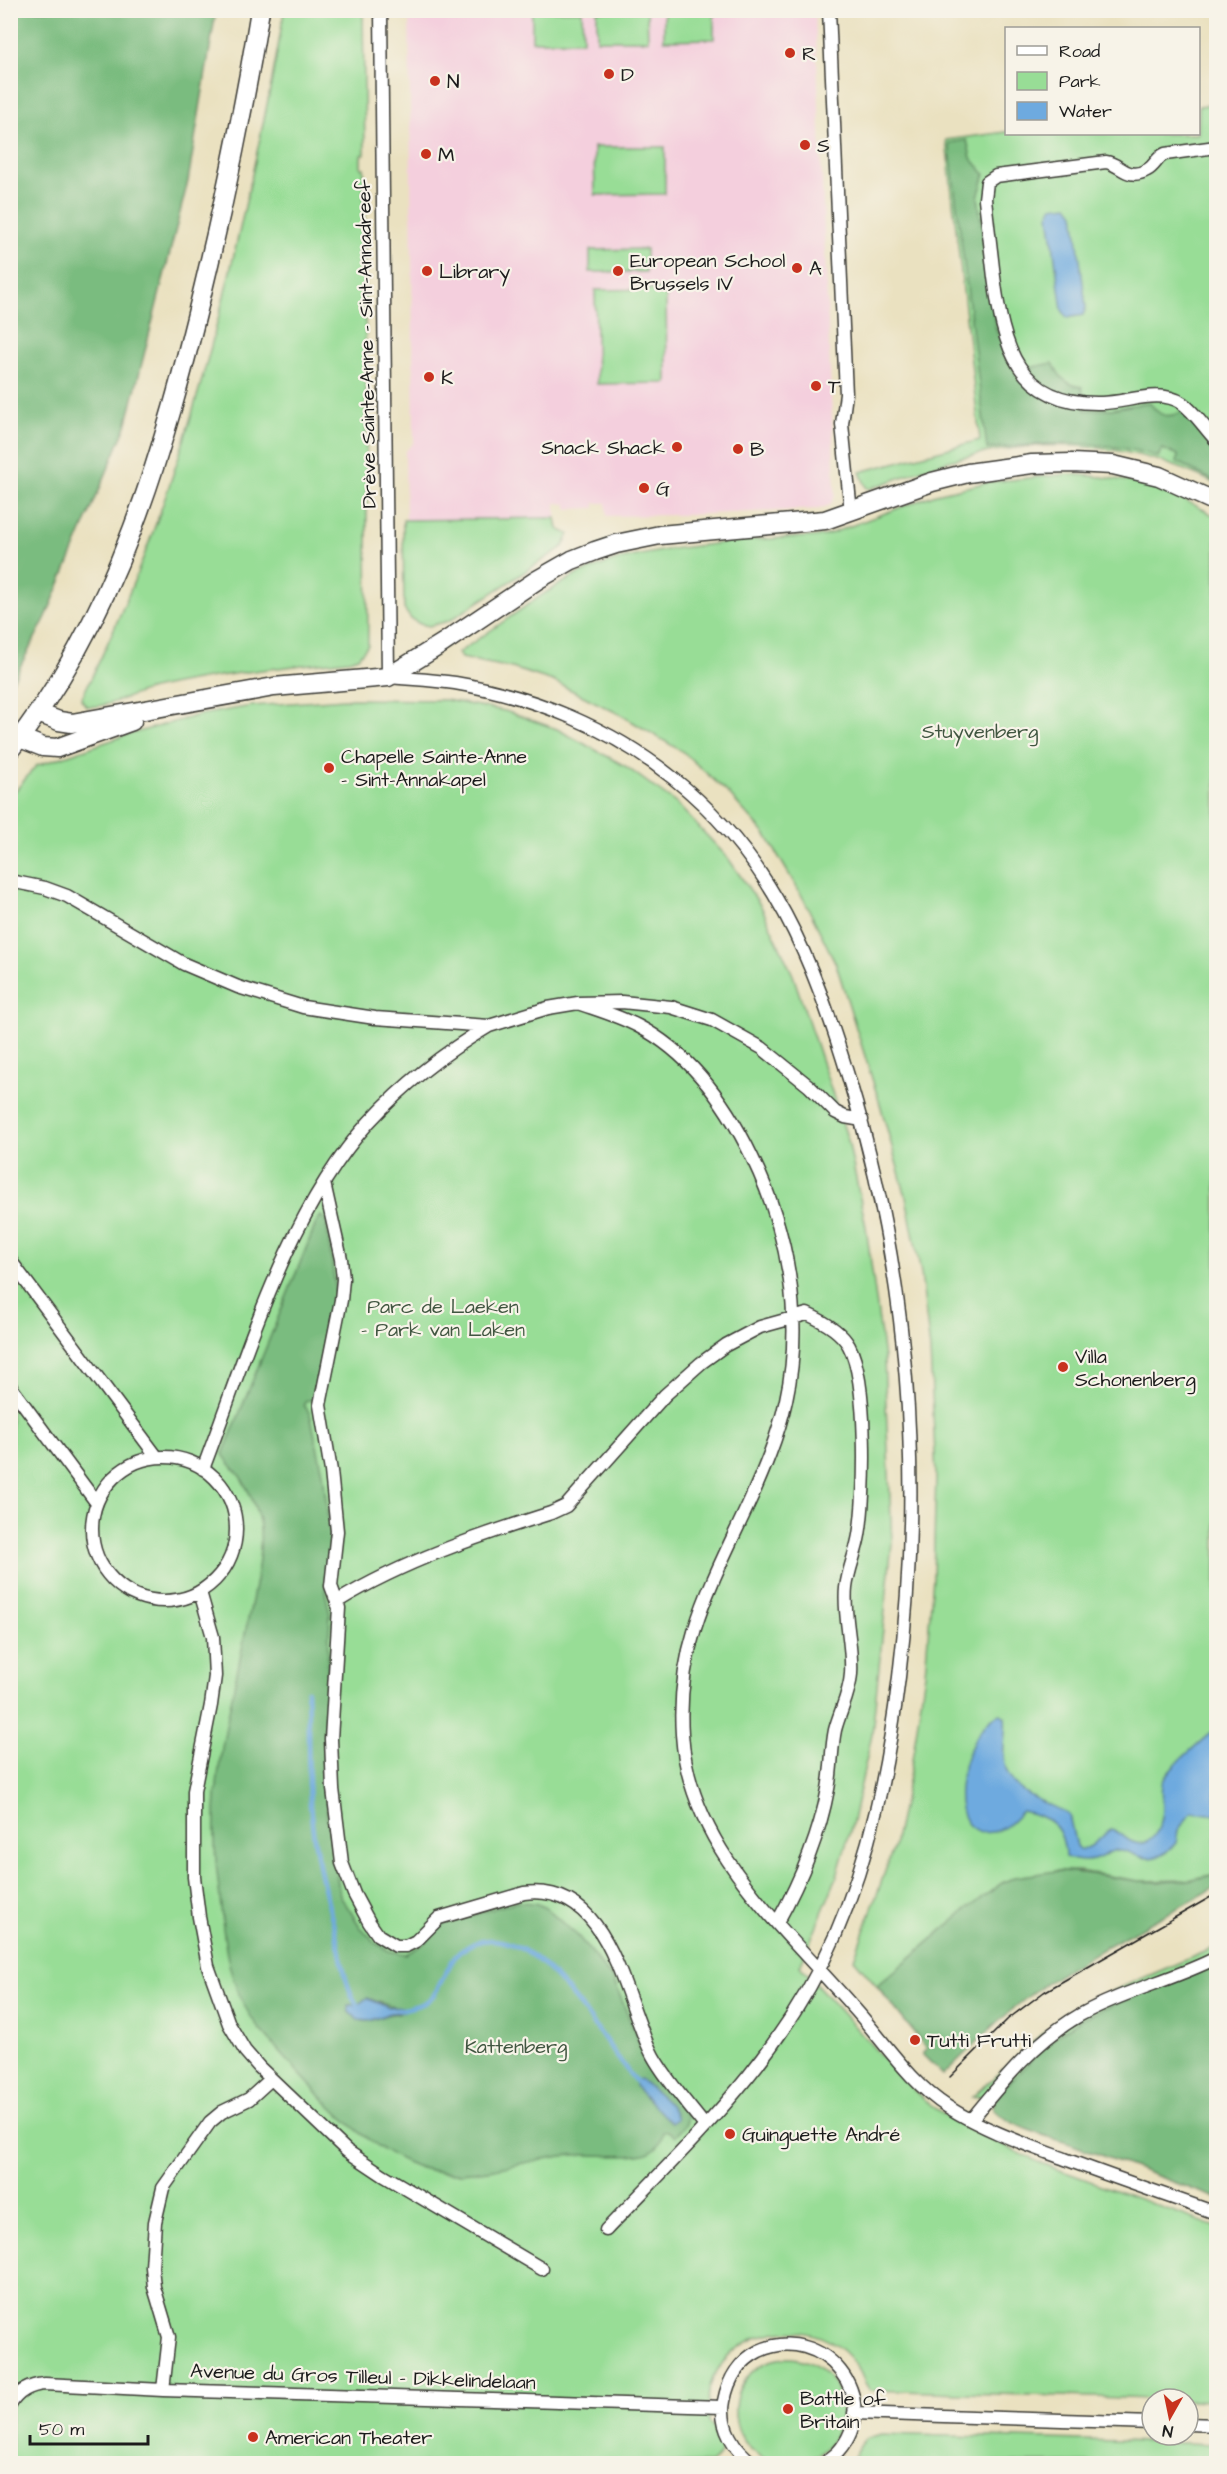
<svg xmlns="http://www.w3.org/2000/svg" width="1227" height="2474" viewBox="0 0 1227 2474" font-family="'Architects Daughter',sans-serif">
	<rect width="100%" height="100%" fill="#f7f3e8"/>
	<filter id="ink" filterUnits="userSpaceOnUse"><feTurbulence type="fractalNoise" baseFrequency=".0167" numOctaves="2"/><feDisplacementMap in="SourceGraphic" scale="12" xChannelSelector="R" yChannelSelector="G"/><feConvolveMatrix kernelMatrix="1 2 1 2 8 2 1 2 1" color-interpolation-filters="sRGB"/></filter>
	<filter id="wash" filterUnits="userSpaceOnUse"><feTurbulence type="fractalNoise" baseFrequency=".008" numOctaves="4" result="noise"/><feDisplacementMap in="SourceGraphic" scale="24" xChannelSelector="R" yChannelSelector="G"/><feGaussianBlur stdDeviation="1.35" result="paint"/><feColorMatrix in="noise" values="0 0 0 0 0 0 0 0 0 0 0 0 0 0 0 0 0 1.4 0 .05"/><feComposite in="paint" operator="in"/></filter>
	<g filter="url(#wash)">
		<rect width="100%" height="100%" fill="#eae1c0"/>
		<path fill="#f4cfdd" d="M409,11H815L835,490V496L830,505L819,509L683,515L607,516L606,503H595V508L567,509V504L556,503V518L406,520L405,452L414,442Z"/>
		<path fill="#98dd96" stroke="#5a7c59" stroke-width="1.5" d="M284,11H363L365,154L361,155V168H364L368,645L358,657L349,660C283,667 218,674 152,689C135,693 102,710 86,706L81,699C157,548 204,388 241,224C257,153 273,82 284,11Z
			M532,11H582L583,41H532Z
			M597,11H647L648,40H597Z
			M664,11H714V39L664,40Z
			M1216,104V484C1137,444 1052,436 965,457C932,464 901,478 869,489L866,487L860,472L980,440L946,140L1006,132L1198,134L1199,106Z
			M594,147H665V194L595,195Z
			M646,249V272H590V250Z
			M666,289L667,383L597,384L595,290Z
			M1069,474C1127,478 1166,486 1216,517V1874L1186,1880L1139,1881L1080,1871H1056L1002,1883L941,1931L877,1986L854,1959L894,1846L911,1767L925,1673L933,1577L936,1475L930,1350L921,1273L906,1197L880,1104L836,964L803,898L766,835L727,792L683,752L621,715L553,681L512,668L461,658L458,653L545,593L578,574L616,560L671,549L747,540L824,536L936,494L989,482Z
			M556,518L558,529L569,534L563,547L449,621L429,626L420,624L411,619L404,609L403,520Z
			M344,699L446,700L505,711L557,729L625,766L677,804L728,858L761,906L793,975L848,1140L866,1227L884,1358L892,1543L872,1734L853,1821L836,1879L800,1966L903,2080L931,2106L957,2123L1038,2162L1216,2227V2401L870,2390C865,2385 863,2377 859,2370C853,2361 846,2353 837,2346C794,2315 727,2335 710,2386C707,2396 709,2412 709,2423C715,2427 724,2442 721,2451C720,2456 715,2460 711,2463L11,2464V796L36,766L127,735L199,715L252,706Z
			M1216,1947V1954L984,2096L972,2097L1043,2033L1072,2011L1115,1990Z
			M735 2411a53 53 0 1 1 106 0a53 53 0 1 1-106 0Z
			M881,2434L1216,2444V2463H849L865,2439Z"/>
		<path fill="#7abc7f" stroke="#4b6c4e" stroke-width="1.5" fill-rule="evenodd" d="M11,10L216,11L188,181L126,426L46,617L11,684Z
			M967,140L971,158L985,174L978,197L995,325C1000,342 1005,357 1018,370L1053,363C1060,378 1065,384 1082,387L1085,410L1111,409L1150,402C1158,417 1168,418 1182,412L1216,447V482L1177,462L1178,455L1162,449L1158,457C1102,438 1045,443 987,449L949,143Z
			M321,1216L326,1220L336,1293L317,1397L305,1402L304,1405L310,1414L323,1473L331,1544L325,1591L330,1614L324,1752L327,1816L340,1895L361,1928L377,1944L389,1951L406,1954L422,1945L443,1924L515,1902L536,1903L544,1907L578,1936L614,1981L644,2055L688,2116L686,2124L675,2136L668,2131H663C662,2142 656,2151 644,2154C621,2159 595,2153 571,2155C516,2160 459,2188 406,2162C349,2135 303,2077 261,2031C231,1994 225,1954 221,1908C219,1886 215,1863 215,1840C212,1769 233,1698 246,1629C252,1600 266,1544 258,1517C255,1506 250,1493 244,1483C239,1472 229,1465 223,1454L317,1221ZM367,1998L396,2008L399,2014C379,2010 368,2034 349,2011Z
			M1056,1871C1084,1871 1110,1878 1138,1881C1164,1883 1192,1881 1216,1874V1887C1158,1920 1088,1953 1034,1992C1001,2017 973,2046 943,2075L922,2054L927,2049L877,1986L965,1911L1002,1883L1015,1877Z
			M1216,1961V2198C1169,2180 1121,2163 1073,2145C1050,2137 1010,2127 993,2109L994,2100L999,2092L1058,2034L1083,2018Z"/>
		<path fill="#6eaadf" stroke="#45637e" stroke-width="1.5" d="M1068,205L1074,213L1086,307L1083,315L1067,318L1062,310L1049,215L1052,207Z
			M1001,1714L1005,1717C1007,1732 1002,1746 1004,1760C1009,1796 1043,1799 1069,1815L1076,1846L1080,1850L1091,1846L1111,1829C1123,1832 1128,1846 1144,1843C1156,1840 1163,1821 1163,1808C1163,1800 1159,1791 1163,1781C1172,1764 1202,1741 1216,1728V1815L1192,1812L1178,1830L1176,1843C1164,1856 1152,1862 1135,1855C1130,1853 1124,1849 1118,1850C1112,1850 1106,1854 1101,1857C1090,1863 1076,1861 1065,1857C1064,1826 1050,1817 1022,1811C1017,1816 1011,1823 1005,1827C998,1832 986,1834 978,1831C939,1817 970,1720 1001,1714Z
			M367,1998L389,2008L401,2007L403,2012L390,2013L369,2021L358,2020L349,2011L348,2005H357Z
			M640,2080C654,2091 672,2100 677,2119L671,2123L635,2086V2082Z"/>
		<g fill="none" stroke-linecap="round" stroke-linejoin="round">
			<path stroke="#6eaadf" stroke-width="4.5" d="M307,1691C309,1732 307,1774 311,1814C315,1857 327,1898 337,1939C342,1958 346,1994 360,2008
				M399,2010C439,2002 431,1997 450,1965C453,1960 456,1954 461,1951C529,1899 602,2045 638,2084"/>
		</g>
	</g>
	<g filter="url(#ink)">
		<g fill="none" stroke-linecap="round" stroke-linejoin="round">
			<g stroke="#3b3a35" stroke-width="15">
				<path id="street" d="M381,10L388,677C410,679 433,680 455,683C533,696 611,728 673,778C773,858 813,960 849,1079C909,1276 924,1473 899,1677C888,1767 871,1853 835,1936C783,2056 694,2138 606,2230
					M829,10L846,394L842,424L851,512
					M1216,147L1165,154C1157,157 1155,166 1147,170C1127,181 1121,164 1106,162L996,176L987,182L985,199C988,225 991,251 994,277C1003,346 1017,405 1101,403C1127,403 1159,388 1182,403C1195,412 1205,429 1216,440
					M10,881L45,888L67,896L184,964L238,987L303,1007L375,1018L489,1026L548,1008L578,1003L622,1002L671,1007L712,1020L762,1048L809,1086L835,1112L845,1117L862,1120
					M578,1003C598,1010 619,1016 638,1026C690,1053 727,1105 752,1157C788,1231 804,1319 786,1400C778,1437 763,1472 748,1505C712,1583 676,1645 682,1734C689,1848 784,1928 854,2008C884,2041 909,2082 948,2107C984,2130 1025,2144 1065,2159C1115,2178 1166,2195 1216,2213
					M324,1183L341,1259L343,1279L341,1300L320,1405L331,1471L337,1531L331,1586L339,1608L331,1739L333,1789L342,1863L354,1894L369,1922L378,1935L396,1946H406L416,1941L439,1918L524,1893C612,1882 623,2000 653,2056C667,2081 688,2104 705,2126
					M10,1260L157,1457
					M10,1386L96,1502
					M92 1529a72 72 0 1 1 144 0a72 72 0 1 1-144 0Z
					M203,1469C247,1354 286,1214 369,1122C404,1084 445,1052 489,1026
					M200,1592L213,1637L215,1676L211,1705L194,1791V1877L199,1917L208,1966L229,2024L245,2051L259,2067L347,2151L383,2175L542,2269
					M338,1601C404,1561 478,1536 551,1513L566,1506L665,1395L701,1363L726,1345L760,1327L807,1314C823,1321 841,1331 849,1346C868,1381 866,1495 859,1535C856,1553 848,1570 846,1588C843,1616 853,1645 851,1674C850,1693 840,1711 835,1730C831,1749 832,1769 828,1789C819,1838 801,1880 777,1923
					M971,2120C1002,2082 1036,2040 1080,2015C1123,1991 1173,1980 1216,1958
					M163,2390L169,2337L154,2287L152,2267L155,2222L163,2188L210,2122L222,2112L249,2099L271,2079
					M10,2405C18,2391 30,2385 45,2384L163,2390L723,2407
					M854,2413L1152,2423
					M1188,2424L1216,2425
					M754,2464C734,2450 719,2426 724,2401C728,2380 739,2361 759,2351C823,2322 885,2399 838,2452C834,2456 828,2460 824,2464"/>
			</g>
			<g stroke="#3b3a35" stroke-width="21">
				<path id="secondary" d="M38,713L59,721L72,723L274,687L388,677L443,643L537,580L572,560L595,551L616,544L660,535L825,520L932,482L968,473L1032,464L1072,463L1113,465L1159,476L1216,502
					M20,738L43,747L57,748L132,721
					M10,750C117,618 165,447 204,285C226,194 245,103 260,10"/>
			</g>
			<use href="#street" stroke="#fff" stroke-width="12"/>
			<use href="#secondary" stroke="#fff" stroke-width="18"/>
			<path stroke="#1c1c1c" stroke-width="1.5" d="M950,2077L1008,2019L1044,1992L1216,1894"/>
		</g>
	</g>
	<g fill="#c8321e" stroke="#f7f3e8" stroke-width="2">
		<circle cx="790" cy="53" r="6"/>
		<circle cx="609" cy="74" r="6"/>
		<circle cx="435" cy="81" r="6"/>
		<circle cx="805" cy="145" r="6"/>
		<circle cx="426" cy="154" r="6"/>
		<circle cx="797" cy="268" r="6"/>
		<circle cx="427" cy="271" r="6"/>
		<circle cx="618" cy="271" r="6"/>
		<circle cx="429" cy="377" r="6"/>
		<circle cx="816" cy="386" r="6"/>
		<circle cx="677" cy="447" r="6"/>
		<circle cx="738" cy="449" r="6"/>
		<circle cx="644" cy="488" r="6"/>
		<circle cx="329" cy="768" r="6"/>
		<circle cx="1063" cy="1367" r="6"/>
		<circle cx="915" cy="2040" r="6"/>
		<circle cx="730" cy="2134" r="6"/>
		<circle cx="788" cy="2409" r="6"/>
		<circle cx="253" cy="2437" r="6"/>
	</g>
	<g text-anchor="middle" stroke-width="4.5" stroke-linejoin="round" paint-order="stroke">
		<g font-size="20" fill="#1c1c1c" stroke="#f7f3e8" text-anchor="start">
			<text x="802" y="60">R</text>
			<text x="621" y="81">D</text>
			<text x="447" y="88">N</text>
			<text x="817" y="152">S</text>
			<text x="438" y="161">M</text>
			<text x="630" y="267">European School<tspan x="630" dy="23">Brussels IV</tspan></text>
			<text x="809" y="275">A</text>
			<text x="439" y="278">Library</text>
			<text x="441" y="384">K</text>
			<text x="828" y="393">T</text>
			<text x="665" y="454" text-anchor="end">Snack Shack</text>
			<text x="750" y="456">B</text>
			<text x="656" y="495">G</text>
			<text x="341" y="763">Chapelle Sainte-Anne<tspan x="341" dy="23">- Sint-Annakapel</tspan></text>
			<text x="1075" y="1363">Villa<tspan x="1075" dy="23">Schonenberg</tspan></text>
			<text x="927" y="2047">Tutti Frutti</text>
			<text x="742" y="2141">Guinguette André</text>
			<text x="800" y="2405">Battle of<tspan x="800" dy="23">Britain</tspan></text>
			<text x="265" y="2444">American Theater</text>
		</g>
		<g font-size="20" fill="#1c1c1c" stroke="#f7f3e8">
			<text transform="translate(366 344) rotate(-91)" y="7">Drève Sainte-Anne - Sint-Annadreef</text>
			<text transform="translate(363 2376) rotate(2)" y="7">Avenue du Gros Tilleul - Dikkelindelaan</text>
		</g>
		<g font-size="20" fill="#415641" stroke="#f7f3e8">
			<text x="980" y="738">Stuyvenberg</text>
			<text x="443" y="1313">Parc de Laeken<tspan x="443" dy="23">- Park van Laken</tspan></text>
			<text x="516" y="2053">Kattenberg</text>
		</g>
	</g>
	<rect width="1227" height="2474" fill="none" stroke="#f7f3e8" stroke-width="36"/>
	<rect x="1005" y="27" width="195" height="108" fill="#f7f3e8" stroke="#9f9d96" stroke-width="1.5"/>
	<rect x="1017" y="46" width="30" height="9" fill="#ffffff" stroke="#9f9d96" stroke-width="1.5"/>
	<text x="1059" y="57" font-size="18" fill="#1c1c1c">Road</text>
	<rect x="1017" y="72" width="30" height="18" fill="#98dd96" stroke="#9f9d96" stroke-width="1.5"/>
	<text x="1059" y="87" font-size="18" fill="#1c1c1c">Park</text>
	<rect x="1017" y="102" width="30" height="18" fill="#6eaadf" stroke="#9f9d96" stroke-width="1.5"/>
	<text x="1059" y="117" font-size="18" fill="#1c1c1c">Water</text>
	<g transform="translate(1170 2417) rotate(189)"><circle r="28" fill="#f7f3e8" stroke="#9f9d96" stroke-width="1.5"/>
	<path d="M0-4.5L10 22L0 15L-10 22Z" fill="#c8321e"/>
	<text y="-9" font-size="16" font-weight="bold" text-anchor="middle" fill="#1c1c1c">N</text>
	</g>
	<path d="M30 2435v9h118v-9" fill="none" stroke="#1c1c1c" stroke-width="3"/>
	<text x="39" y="2435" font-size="18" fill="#1c1c1c" stroke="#f7f3e8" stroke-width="4.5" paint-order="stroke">50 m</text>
</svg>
